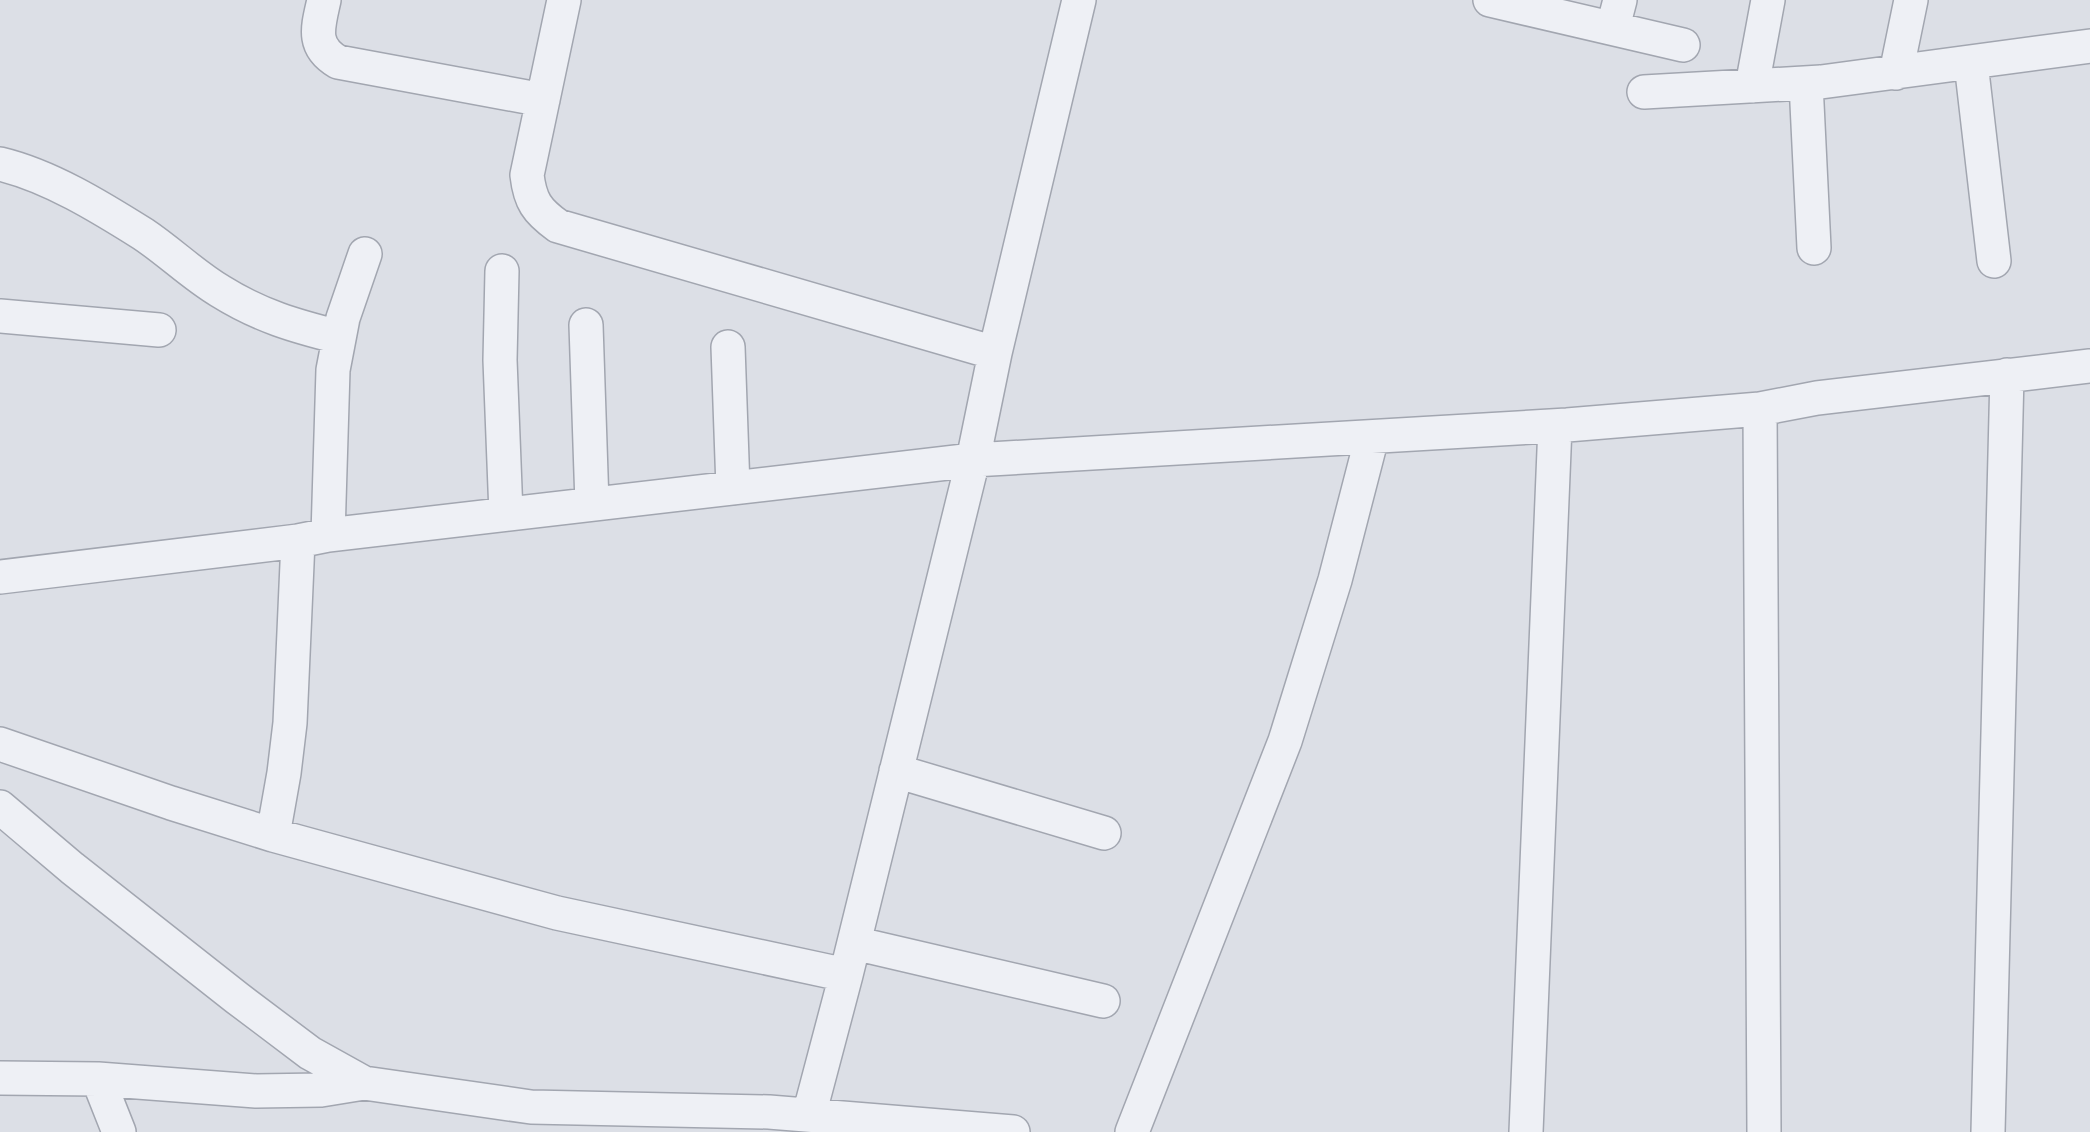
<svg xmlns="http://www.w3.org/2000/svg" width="2090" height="1132" viewBox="0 0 2090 1132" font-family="Karla,sans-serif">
	<rect width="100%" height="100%" fill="#dcdfe6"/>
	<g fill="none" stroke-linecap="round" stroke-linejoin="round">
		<g stroke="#a2a6b0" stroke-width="36">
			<path id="minor" d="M324,0C318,27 311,46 338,62L543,100
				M564,0L527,175C530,201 537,211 558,226L995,353
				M1490,0L1683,45
				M1613,27L1620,0
				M1971,63L1994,261
				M1896,73L1911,0
				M1806,83L1814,248
				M1752,86L1768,0
				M1644,92L1821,82L2090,46
				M0,164C50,176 100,207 143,234C170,252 193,275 220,291C260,316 295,326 339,337
				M502,271L500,360L506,514
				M0,316L159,330
				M586,325L592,504
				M728,347L733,488
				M1760,409L1764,1132
				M328,535L333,370L343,318L365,254
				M0,577L298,541L328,535L973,460L1567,425L1760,409L1817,398L2090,366
				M0,744L171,803L273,835L557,913L846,975
				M896,771L1104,833
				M0,807L72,868L237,998L310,1053L364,1083L531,1107L769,1112L1013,1132
				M273,835L284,773L290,723L298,541
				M854,943L1103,1001
				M0,1078L98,1079L256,1091L321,1090L364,1083
				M98,1079L119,1132
				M809,1115L846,975L973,460L995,353L1079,0
				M1132,1132L1285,741L1335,580L1372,437
				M1526,1132L1555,426
				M1988,1132L2007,375"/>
		</g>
		<use href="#minor" stroke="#eef0f5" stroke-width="33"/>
	</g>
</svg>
